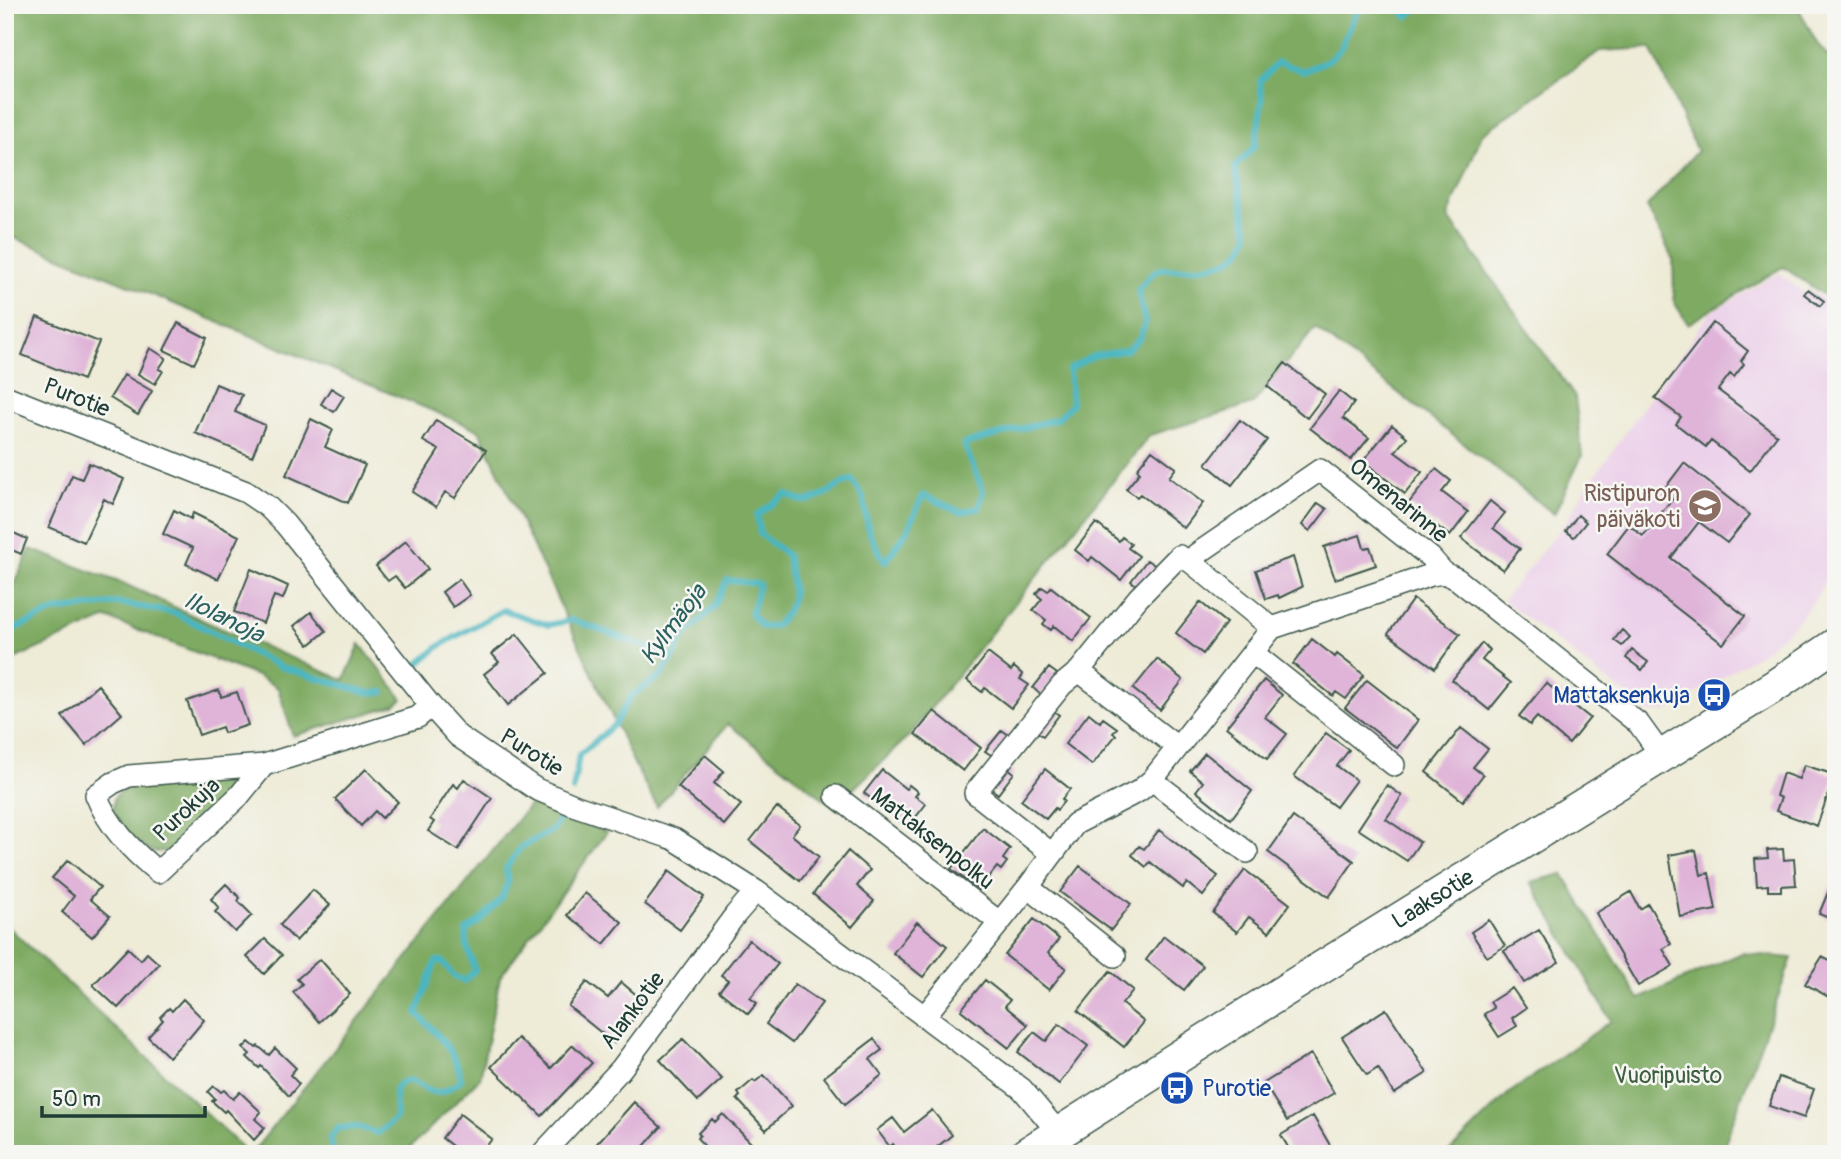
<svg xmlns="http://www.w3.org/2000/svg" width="1841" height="1159" viewBox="0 0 1841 1159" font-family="Pangolin,sans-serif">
	<rect width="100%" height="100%" fill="#f6f6f2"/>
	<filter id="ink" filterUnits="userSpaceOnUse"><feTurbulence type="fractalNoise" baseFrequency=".0143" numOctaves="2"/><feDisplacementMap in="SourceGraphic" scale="14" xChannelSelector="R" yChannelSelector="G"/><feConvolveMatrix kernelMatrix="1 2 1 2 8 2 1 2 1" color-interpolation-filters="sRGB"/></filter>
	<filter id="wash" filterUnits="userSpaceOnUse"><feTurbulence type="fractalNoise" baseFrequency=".00686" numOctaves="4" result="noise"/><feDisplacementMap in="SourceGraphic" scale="28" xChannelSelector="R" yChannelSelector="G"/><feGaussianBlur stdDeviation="1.57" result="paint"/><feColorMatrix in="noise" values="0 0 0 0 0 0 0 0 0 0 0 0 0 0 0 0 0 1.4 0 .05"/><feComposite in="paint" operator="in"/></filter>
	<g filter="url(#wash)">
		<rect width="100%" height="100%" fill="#eeebd7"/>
		<path fill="#ecd1ea" d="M1779,273L1804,293L1808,289L1836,310V563L1813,602L1792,627L1761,653L1665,712H1648L1503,600L1565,523L1585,490L1710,313Z"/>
		<path fill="#7eaa62" stroke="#4e744b" stroke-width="2" d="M5,5H1797L1816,42L1836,66V303L1783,267L1688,324L1674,302L1673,259L1647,207L1697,151L1651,48L1600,51L1482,134L1448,217L1575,397L1582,456L1554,514L1315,328L1253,404L1150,435L908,737L848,794L837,809L728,724L657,807L636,768L479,430L5,234Z
			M30,549L127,585L215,626L344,680L360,644L403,699L395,705L293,736L278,688L257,676L107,618L5,663V594L11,592Z
			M228,778L234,785V791L171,851L152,852L134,840L113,812L114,797L127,787Z
			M530,804L607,832L500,977L480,1078L404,1154H251Z
			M1563,874L1639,999L1742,953L1792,958L1721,1154H1447L1508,1094L1611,1021L1531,882Z
			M5,924L249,1154H5Z"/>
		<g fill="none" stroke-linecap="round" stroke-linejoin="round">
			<path stroke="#48b6c1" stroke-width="6" d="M1397,5L1407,17L1420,5
				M5,633L55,611L118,603L175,613L281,667L369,693L384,692
				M416,666L441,645L503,610L548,625L573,620L674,657
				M573,790L579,755L614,725L632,695L660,677L674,657L682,639L714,607L727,580L759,584L751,614L762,627L775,626C801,600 792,588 787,555L760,534L757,515L786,494C791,496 798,501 803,501C821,502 836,484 852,480L863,497L869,533L885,562L907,531L923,495L961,512L979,508L983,491L964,444L1057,419L1072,404L1069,369L1093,356L1127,350L1140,338L1145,323L1138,290C1143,284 1150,274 1158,270C1162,268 1170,269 1175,269C1201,267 1244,268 1248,233L1235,167L1255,146L1262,101L1260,81L1278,62L1304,71L1329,60L1340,49L1360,5
				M334,1154L330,1138L338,1128L358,1127L378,1133L396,1118L395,1090L400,1083L411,1080C435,1095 438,1098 461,1080C458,1053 435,1032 417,1013L436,961H442L454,976L464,981L475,970L467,946L466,931L480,921L501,899L508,882L506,868L521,847L553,830L561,817"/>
		</g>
		<g id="blocks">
			<path fill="#dfb4d8" d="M1808,289L1824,301L1820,306L1804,294Z
				M37,317L99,342L83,380L22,355Z
				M178,323L207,338L194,364L164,350Z
				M1713,323L1748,351L1741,361L1744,364L1734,377L1730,374L1718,390L1777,435L1750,471L1711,441L1706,447L1676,424L1681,417L1655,398Z
				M150,348L166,358L159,369L163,371L155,384L138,374Z
				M1285,363L1325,394L1307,418L1267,386Z
				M124,375L152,391L138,415L110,398Z
				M216,384L242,395L235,412L265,425L252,457L195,433Z
				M331,388L344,396L334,412L321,404Z
				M1339,391L1354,403L1343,418L1369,438L1351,460L1310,428Z
				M311,419L333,430L325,447L365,465L348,503L286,475Z
				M436,420L486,450L455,498L445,492L436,507L412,492L439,450L423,441Z
				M1240,420L1267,440L1232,485L1206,464Z
				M1392,425L1407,437L1395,452L1422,472L1405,494L1363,461Z
				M1152,450L1176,468L1169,477L1203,503L1184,528L1140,494L1137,497L1126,489L1140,472L1137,469Z
				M89,463L124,479L113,504L104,499L84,542L49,527L72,475L82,479Z
				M1684,463L1750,515L1727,543L1699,522L1671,558L1745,616L1723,644L1607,554L1629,525L1643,536L1672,499L1662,492Z
				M1436,469L1451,481L1442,492L1468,512L1450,536L1408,504Z
				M1490,501L1505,513L1493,528L1520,549L1503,570L1461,538Z
				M1318,503L1327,509L1310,531L1302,525Z
				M174,510L191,519L193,513L239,536L218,579L186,564L193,548L163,534Z
				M1578,515L1586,522L1574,537L1566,531Z
				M1096,523L1119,541L1122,537L1131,544L1128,548L1139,556L1121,580L1092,557L1089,561L1075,550Z
				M5,529L27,539L21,554L5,547Z
				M1360,535L1364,548L1370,547L1376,565L1335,579L1324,547Z
				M406,541L428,569L405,588L395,576L388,581L376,566Z
				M1293,557L1302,587L1279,598L1278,595L1266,599L1256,570Z
				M1147,560L1156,566L1139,587L1131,581Z
				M251,569L288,586L283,599L274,596L263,623L234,612Z
				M459,579L470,595L453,607L442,592Z
				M1042,587L1048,591L1051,587L1091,618L1073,641L1054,626L1051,630L1043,624L1046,620L1033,610L1042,599L1036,594Z
				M1413,599L1460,634L1435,668L1388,634Z
				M1200,602L1226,623L1203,654L1176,633Z
				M311,612L326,631L309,645L294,626Z
				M1622,630L1630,637L1622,646L1614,640Z
				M517,634L548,673L508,705L484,674L499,662L492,654Z
				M1312,639L1335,657L1337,654L1364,675L1346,699L1336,692L1333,696L1293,664Z
				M1482,643L1490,650L1482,660L1511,683L1489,710L1452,680Z
				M1632,650L1648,662L1642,670L1626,658Z
				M988,653L1011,671L1014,667L1023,675L1020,679L1029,685L1011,708L985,688L982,692L967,680Z
				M1157,659L1183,680L1160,710L1133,689Z
				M1049,668L1057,674L1041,695L1033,688Z
				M1264,680L1282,695L1265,717L1287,734L1267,759L1226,727Z
				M1367,680L1418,720L1397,748L1345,708Z
				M1546,683L1590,718L1569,744L1537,717L1530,725L1519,716Z
				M98,685L122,714L86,745L62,716Z
				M219,690L221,697L237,692L248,725L224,733L222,727L199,735L187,701Z
				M1051,709L1059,715L1043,736L1034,730Z
				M934,711L981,748L963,771L915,734Z
				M1089,713L1100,722L1103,718L1117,728L1113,733L1116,735L1092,765L1065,744Z
				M1461,728L1488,749L1473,767L1483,775L1463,801L1426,772Z
				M1002,730L1010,736L994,757L985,751Z
				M1326,733L1349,750L1337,766L1356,780L1336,807L1294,776Z
				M1205,753L1252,791L1231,819L1196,791L1203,782L1190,771Z
				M705,755L724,771L714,783L741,805L724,825L678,787Z
				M1804,765L1835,775L1817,826L1776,811L1781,798L1776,796L1783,773L1799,779Z
				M1006,766L1014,773L998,794L989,787Z
				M366,769L398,802L382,818L375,811L361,826L335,799Z
				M1045,769L1070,789L1062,799L1064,801L1057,810L1055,808L1046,819L1021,800Z
				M882,770L906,789L909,785L918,792L915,796L926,804L908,827L864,793Z
				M464,779L492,798L458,850L428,831L434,822L430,819L453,784L458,788Z
				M1387,785L1402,796L1386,819L1420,842L1407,861L1358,829Z
				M777,807L800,825L792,835L819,857L800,881L750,841Z
				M1293,817L1354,861L1329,897L1268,852Z
				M983,828L1010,849L1003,859L1007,862L1001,870L997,867L979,890L951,869Z
				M1159,830L1218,876L1203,896L1187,883L1183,888L1150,862L1146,867L1132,855L1139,846L1144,849Z
				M1783,849L1784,860L1794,859L1796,885L1781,886V891H1768V885L1757,886L1755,859L1768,858L1767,850Z
				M1696,850L1701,875L1709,873L1716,910L1680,917L1669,855Z
				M848,851L870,870L857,886L874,901L852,927L813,894Z
				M68,860L100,887L90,899L110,916L92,937L62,912L74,896L52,878Z
				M1080,866L1131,904L1111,930L1060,892Z
				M1245,870L1290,904L1269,932L1249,917L1237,932L1213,913Z
				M669,871L704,897L680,930L645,904Z
				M1836,873V921L1819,914Z
				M226,884L240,898L238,901L252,915L235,932L215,912L219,908L211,899Z
				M313,890L330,905L296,941L280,925Z
				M1631,892L1640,909L1648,904L1671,944L1663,949L1673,966L1638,986L1596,913Z
				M585,893L622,922L604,944L567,915Z
				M1034,919L1059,939L1048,953L1066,968L1049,990L1005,955Z
				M1489,920L1505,946L1487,957L1471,932Z
				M917,922L947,946L923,977L893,953Z
				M1539,930L1559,962L1524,983L1504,951Z
				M1164,936L1203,966L1184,990L1146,960Z
				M265,939L282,955L264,974L247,957Z
				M749,940L778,964L750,998L757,1003L748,1014L719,991L728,980L721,975Z
				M128,948L141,960L147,953L159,964L118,1008L93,985Z
				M1822,957L1836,964V1001L1805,984Z
				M320,959L350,994L319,1022L293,992L302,984L297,979Z
				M1110,971L1133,990L1122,1004L1144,1022L1124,1047L1078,1011Z
				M985,980L1010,1000L1005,1006L1028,1025L1009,1048L961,1010Z
				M587,982L608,998L621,982L646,1003L614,1043L568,1006Z
				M795,984L822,1003L792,1043L766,1024Z
				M1512,988L1526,1008L1512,1018L1517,1026L1499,1037L1484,1014L1494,1008L1490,1002Z
				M183,999L204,1020L189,1038H187L169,1057L148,1037L163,1020L160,1017L169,1008L172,1011Z
				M1386,1009L1427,1073L1394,1094L1378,1068L1367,1075L1342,1037Z
				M1059,1024L1088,1046L1059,1084L1018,1052L1034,1032L1046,1041Z
				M518,1038L551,1068L573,1045L592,1063L542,1116L491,1067Z
				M683,1039L722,1079L698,1101L660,1060Z
				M874,1039L882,1050L870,1059L882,1075L845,1104L824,1077Z
				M249,1042L256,1048L258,1046L269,1055L275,1048L296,1068L290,1075L299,1084L289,1096L261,1066L259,1068L247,1057L250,1054L243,1048Z
				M1311,1054L1334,1093L1287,1121L1264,1083Z
				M764,1075L792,1106L766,1130L737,1099L740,1096L738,1093L753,1080L755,1082Z
				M1779,1077L1814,1089L1804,1118L1769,1106Z
				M214,1086L221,1092L224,1090L233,1099L240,1092L261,1112L255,1119L265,1128L254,1140L226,1110L224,1112L212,1101L215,1099L208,1092Z
				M634,1102L661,1127L637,1154H597L592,1149Z
				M932,1110L952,1135L928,1154H900L893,1144L890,1147L877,1130L893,1118L904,1132Z
				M460,1114L492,1139L480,1154H475L466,1147L461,1153L442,1138Z
				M723,1114L752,1144L742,1154H712L697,1138L700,1135L698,1133L712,1119L715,1122Z
				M1313,1116L1331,1147L1319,1154H1301L1299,1151L1292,1154L1281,1135Z"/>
		</g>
	</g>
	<g filter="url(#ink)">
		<use href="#blocks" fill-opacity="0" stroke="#3e574c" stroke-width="2"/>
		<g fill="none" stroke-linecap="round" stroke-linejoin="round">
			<g stroke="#3e574c" stroke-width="24">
				<path id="street" d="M5,396L246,492L268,507L285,524L431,706L458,736L536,789L576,806L674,839L756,891L1022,1089L1058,1132
					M1191,562L1197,554L1320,470L1431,558L1444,573
					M1253,653L1394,765
					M1079,671L1177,747
					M264,765L239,796L158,872C131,850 109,827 96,795L113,783L129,776L264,765L418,717L431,706
					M1152,780L1247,852
					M836,796L999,922
					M1052,854L975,793L1062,685L1079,671L1138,598L1179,556L1191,562L1272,628
					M1028,887L1115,956
					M924,1017L1028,887L1075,824L1139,791L1152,780L1272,628L1431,575L1444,573L1457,579L1639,724L1662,756
					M542,1154L621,1069L736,914L756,891"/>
			</g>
			<g stroke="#3e574c" stroke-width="35">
				<g id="secondary">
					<path id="s1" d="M1026,1154L1202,1042L1776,685L1836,644"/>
				</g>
			</g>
			<use href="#street" stroke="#fff" stroke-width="21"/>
			<use href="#secondary" stroke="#fff" stroke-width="32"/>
		</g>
	</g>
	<defs>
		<g id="school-disc" transform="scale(1.75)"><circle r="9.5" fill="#8d6e63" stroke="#f6f6f2"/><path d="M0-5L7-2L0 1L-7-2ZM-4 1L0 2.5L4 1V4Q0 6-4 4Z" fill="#fff"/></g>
		<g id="bus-disc" transform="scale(1.75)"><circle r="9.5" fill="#1a4fb4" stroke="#f6f6f2"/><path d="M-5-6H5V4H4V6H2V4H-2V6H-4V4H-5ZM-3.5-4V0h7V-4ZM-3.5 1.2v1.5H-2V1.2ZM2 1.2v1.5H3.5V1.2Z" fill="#fff"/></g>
	</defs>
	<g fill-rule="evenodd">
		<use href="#school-disc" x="1705" y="506"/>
		<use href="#bus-disc" x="1714" y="695"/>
		<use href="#bus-disc" x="1177" y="1088"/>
	</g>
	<g text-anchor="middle" stroke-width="5" stroke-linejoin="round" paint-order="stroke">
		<g font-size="23" fill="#1f3d34" stroke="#f6f6f2">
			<text transform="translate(77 397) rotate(22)" y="8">Purotie</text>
			<text transform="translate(1399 500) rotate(39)" y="8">Omenarinne</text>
			<text transform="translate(532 752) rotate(32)" y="8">Purotie</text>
			<text transform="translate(186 809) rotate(-43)" y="8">Purokuja</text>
			<text transform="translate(933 838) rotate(38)" y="8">Mattaksenpolku</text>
			<text dy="8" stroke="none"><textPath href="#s1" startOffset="480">Laaksotie</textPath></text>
			<text transform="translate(632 1010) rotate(-53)" y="8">Alankotie</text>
		</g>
		<g font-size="23" fill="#785e54" stroke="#f6f6f2" text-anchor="end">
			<text x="1680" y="501">Ristipuron<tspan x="1680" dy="26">päiväkoti</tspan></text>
		</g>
		<g font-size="23" fill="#164399" stroke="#f6f6f2" text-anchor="end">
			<text x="1690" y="703">Mattaksenkuja</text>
			<text x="1202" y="1096" text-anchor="start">Purotie</text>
		</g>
		<g font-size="23" fill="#3f5f43" stroke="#f6f6f2">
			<text x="1668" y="1083">Vuoripuisto</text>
		</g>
		<g font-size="24" font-style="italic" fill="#2b615e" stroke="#f6f6f2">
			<text transform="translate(224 617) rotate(26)" y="8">Ilolanoja</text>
			<text transform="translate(673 624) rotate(-53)" y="8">Kylmäoja</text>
		</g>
	</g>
	<rect width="1841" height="1159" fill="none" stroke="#f6f6f2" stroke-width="28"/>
	<path d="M42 1106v10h163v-10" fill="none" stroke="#1f3d34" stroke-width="3.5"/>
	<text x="52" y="1106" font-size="21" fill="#1f3d34" stroke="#f6f6f2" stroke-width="5" paint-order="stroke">50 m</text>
</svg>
